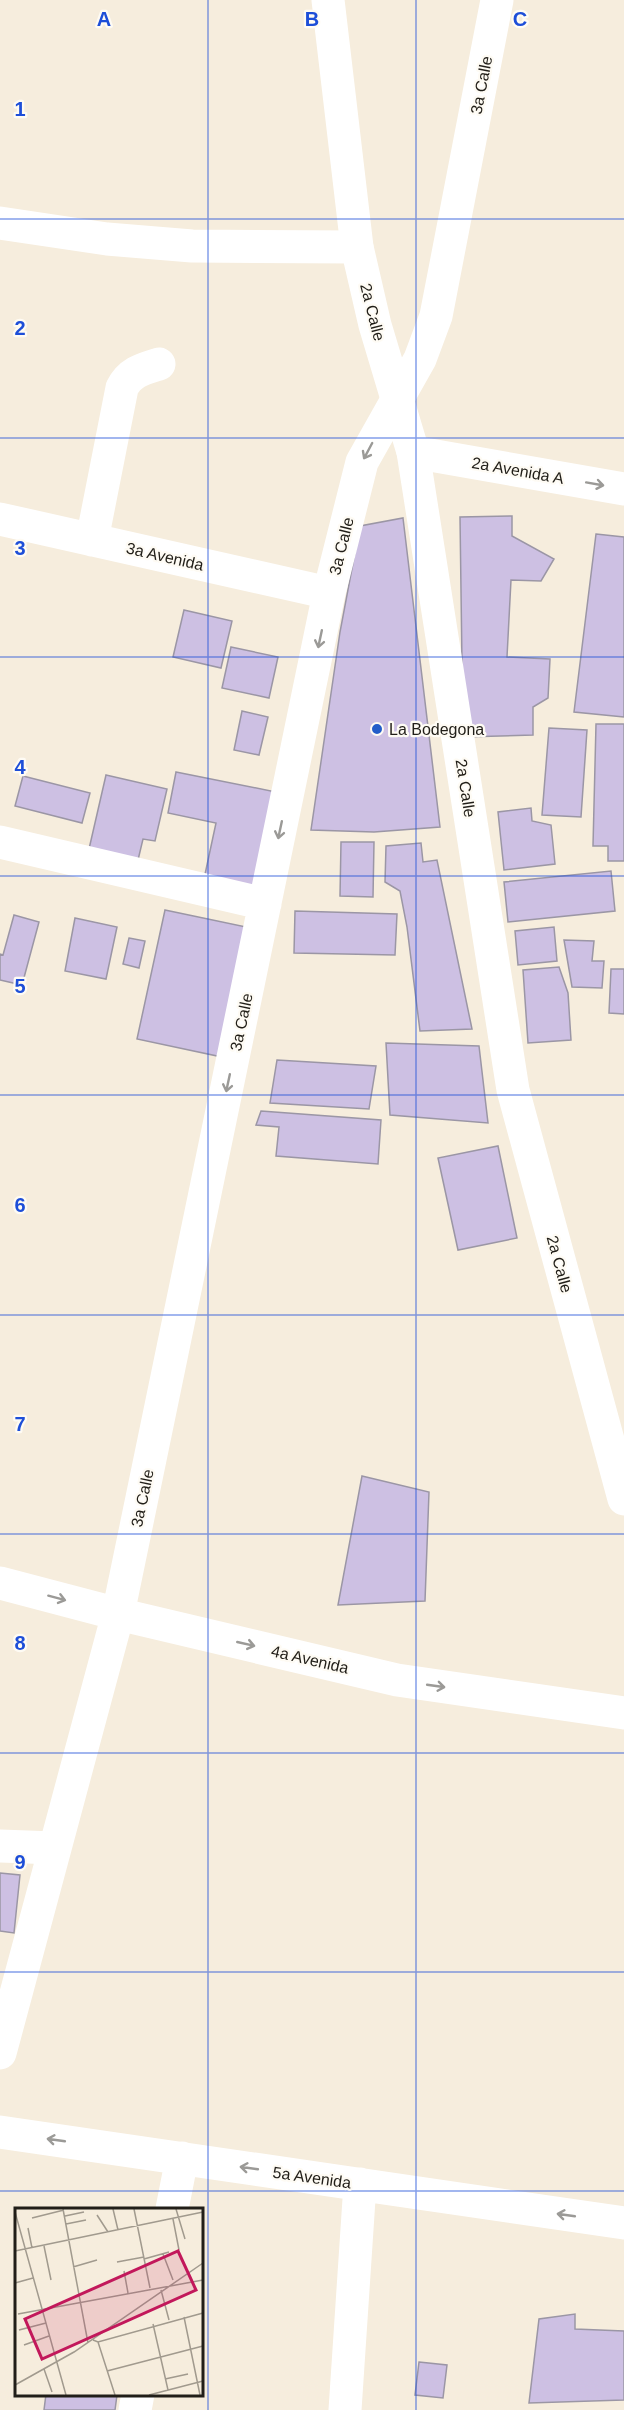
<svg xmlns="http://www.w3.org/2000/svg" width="624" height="2410" viewBox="0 0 624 2410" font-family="Arial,sans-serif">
	<rect width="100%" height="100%" fill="#f6eddd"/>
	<path fill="#cdc0e3" stroke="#9b96a5" stroke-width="1.5" d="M512,516V536L554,559L541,581L511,580L507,657L550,659L548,698L533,707V735L463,737L460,517Z
		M403,518L440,827L374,832L311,830L340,632L360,526Z
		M596,534L624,537V717L574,712Z
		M184,610L232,621L221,668L173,657Z
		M231,647L278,657L269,698L222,688Z
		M242,711L268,717L259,755L234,750Z
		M596,724H624V861H608V846H593Z
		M549,728L587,730L581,817L542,815Z
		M176,772L276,792L256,889L204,879L216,823L168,813Z
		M106,775L167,789L155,841L143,839L138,860L89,849Z
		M23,776L90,793L82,823L15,806Z
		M531,808L532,821L551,825L555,864L504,870L498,812Z
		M341,842H374L373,897L340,896Z
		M421,843L423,862L437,860L472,1029L420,1031L407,927L400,891L385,882L386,846Z
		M611,871L615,911L508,922L504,882Z
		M165,910L251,928L222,1057L137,1039Z
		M295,911L397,914L395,955L294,953Z
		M14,915L39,922L22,985L0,980V954L3,955Z
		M75,918L117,927L106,979L65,971Z
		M554,927L557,961L518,965L515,931Z
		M129,938L145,941L139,968L123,964Z
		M564,940L594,941L592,961H604L602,988L572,987Z
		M559,967L568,993L571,1040L528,1043L523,970Z
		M611,969H624V1014L609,1013Z
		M386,1043L479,1046L488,1123L390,1115Z
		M277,1060L376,1066L369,1109L270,1103Z
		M261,1111L381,1120L378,1164L276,1156L279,1127L256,1125Z
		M498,1146L517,1238L458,1250L438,1158Z
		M362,1476L429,1492L425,1601L338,1605Z
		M0,1873L20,1875L14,1933L0,1931Z
		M575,2314V2329L624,2331V2400L529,2403L539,2319Z
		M419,2362L447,2365L443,2398L415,2395Z
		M46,2394L117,2395L115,2410H44Z"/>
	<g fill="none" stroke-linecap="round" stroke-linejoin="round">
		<path stroke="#fff" stroke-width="33" d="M0,223L107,239L192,246L357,247
			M413,452L624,489
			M0,519L329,593
			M92,540L122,388C130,372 143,369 159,364
			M0,842L265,904
			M0,1583L118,1614L397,1680L624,1713
			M0,1846L55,1848
			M0,2053L118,1614L329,593L362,462L420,359L436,316L497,0
			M0,2132L624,2223
			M172,2209L182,2158
			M135,2410L138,2394
			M345,2410L360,2184"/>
		<path stroke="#fff" stroke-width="33" d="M328,0L357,247L375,325L413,452L513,1090L624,1499"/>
	</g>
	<defs><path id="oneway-shaft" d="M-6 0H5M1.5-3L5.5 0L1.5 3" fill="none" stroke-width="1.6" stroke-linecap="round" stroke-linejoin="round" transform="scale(1.5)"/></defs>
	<g stroke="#9b9a97">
		<use href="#oneway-shaft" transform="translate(368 451) rotate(118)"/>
		<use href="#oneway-shaft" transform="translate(595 484) rotate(10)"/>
		<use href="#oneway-shaft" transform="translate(320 639) rotate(102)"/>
		<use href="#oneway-shaft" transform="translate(280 830) rotate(102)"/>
		<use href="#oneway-shaft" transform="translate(228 1083) rotate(102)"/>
		<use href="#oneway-shaft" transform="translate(57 1598) rotate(15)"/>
		<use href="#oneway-shaft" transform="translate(246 1644) rotate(13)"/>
		<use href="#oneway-shaft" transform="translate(436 1686) rotate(8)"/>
		<use href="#oneway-shaft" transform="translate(56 2140) rotate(-172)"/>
		<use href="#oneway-shaft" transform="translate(249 2168) rotate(-172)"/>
		<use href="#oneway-shaft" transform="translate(566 2215) rotate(-172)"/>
	</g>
	<path fill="none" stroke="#1d4ed8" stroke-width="1.5" stroke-opacity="0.55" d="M208,0V2410M416,0V2410M0,219H624M0,438H624M0,657H624M0,876H624M0,1095H624M0,1315H624M0,1534H624M0,1753H624M0,1972H624M0,2191H624"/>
	<circle fill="#235dc9" stroke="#fefbf4" stroke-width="2" cx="377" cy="729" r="6"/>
	<g text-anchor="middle" stroke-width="4.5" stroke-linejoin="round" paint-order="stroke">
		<g font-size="16" fill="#211e18" stroke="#fefbf4">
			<text transform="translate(481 85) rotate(-79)" y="6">3a Calle</text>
			<text transform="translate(373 312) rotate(76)" y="6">2a Calle</text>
			<text transform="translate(518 470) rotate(10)" y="6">2a Avenida A</text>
			<text transform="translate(341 546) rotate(-76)" y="6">3a Calle</text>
			<text transform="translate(165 556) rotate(13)" y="6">3a Avenida</text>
			<text transform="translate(466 788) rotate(81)" y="6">2a Calle</text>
			<text transform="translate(241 1022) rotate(-78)" y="6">3a Calle</text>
			<text transform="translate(560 1264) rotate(75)" y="6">2a Calle</text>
			<text transform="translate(142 1498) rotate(-78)" y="6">3a Calle</text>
			<text transform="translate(310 1659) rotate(13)" y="6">4a Avenida</text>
			<text transform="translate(312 2177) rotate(8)" y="6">5a Avenida</text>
		</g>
		<g font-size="16" fill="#211e18" stroke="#fefbf4" text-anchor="start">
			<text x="389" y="735">La Bodegona</text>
		</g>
	</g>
	<g transform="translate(15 2208)">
		<rect width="188" height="188" fill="#f6eddd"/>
		<path fill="none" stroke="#a19a8e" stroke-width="1.5" d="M48,1L73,135M98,1L103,22M119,1L135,80M161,1L170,31M0,4L51,187M82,7L93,24M50,8L69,4M17,10L49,2M158,11L164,42M51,16L71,12M13,20L17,40M29,38L36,72M0,43L188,4M148,46L158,72M129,51L154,44M102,54L129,49M58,59L82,52M109,63L113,85M0,75L18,70M146,82L154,112M3,106L188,72M169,109L185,187M138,116L153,182M4,122L31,115M78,132L83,134L188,105M83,134L100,187M9,137L34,128M29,161L37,184M92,163L188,138M150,171L173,166M0,177L59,144L188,55M134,187L188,173"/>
		<path fill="#c2185b" fill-opacity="0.15" stroke="#c2185b" stroke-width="3" d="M163,43L181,82L27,151L10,111Z"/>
		<rect width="188" height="188" fill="none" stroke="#211e18" stroke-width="3"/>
	</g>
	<g font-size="20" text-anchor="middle" font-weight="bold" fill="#1d4ed8" stroke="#fefbf4" stroke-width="4.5" stroke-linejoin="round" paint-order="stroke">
		<text x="104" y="26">A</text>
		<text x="312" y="26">B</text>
		<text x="520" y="26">C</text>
		<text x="20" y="116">1</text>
		<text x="20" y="335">2</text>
		<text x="20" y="555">3</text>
		<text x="20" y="774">4</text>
		<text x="20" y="993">5</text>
		<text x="20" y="1212">6</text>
		<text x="20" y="1431">7</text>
		<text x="20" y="1650">8</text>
		<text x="20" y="1869">9</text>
	</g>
</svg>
